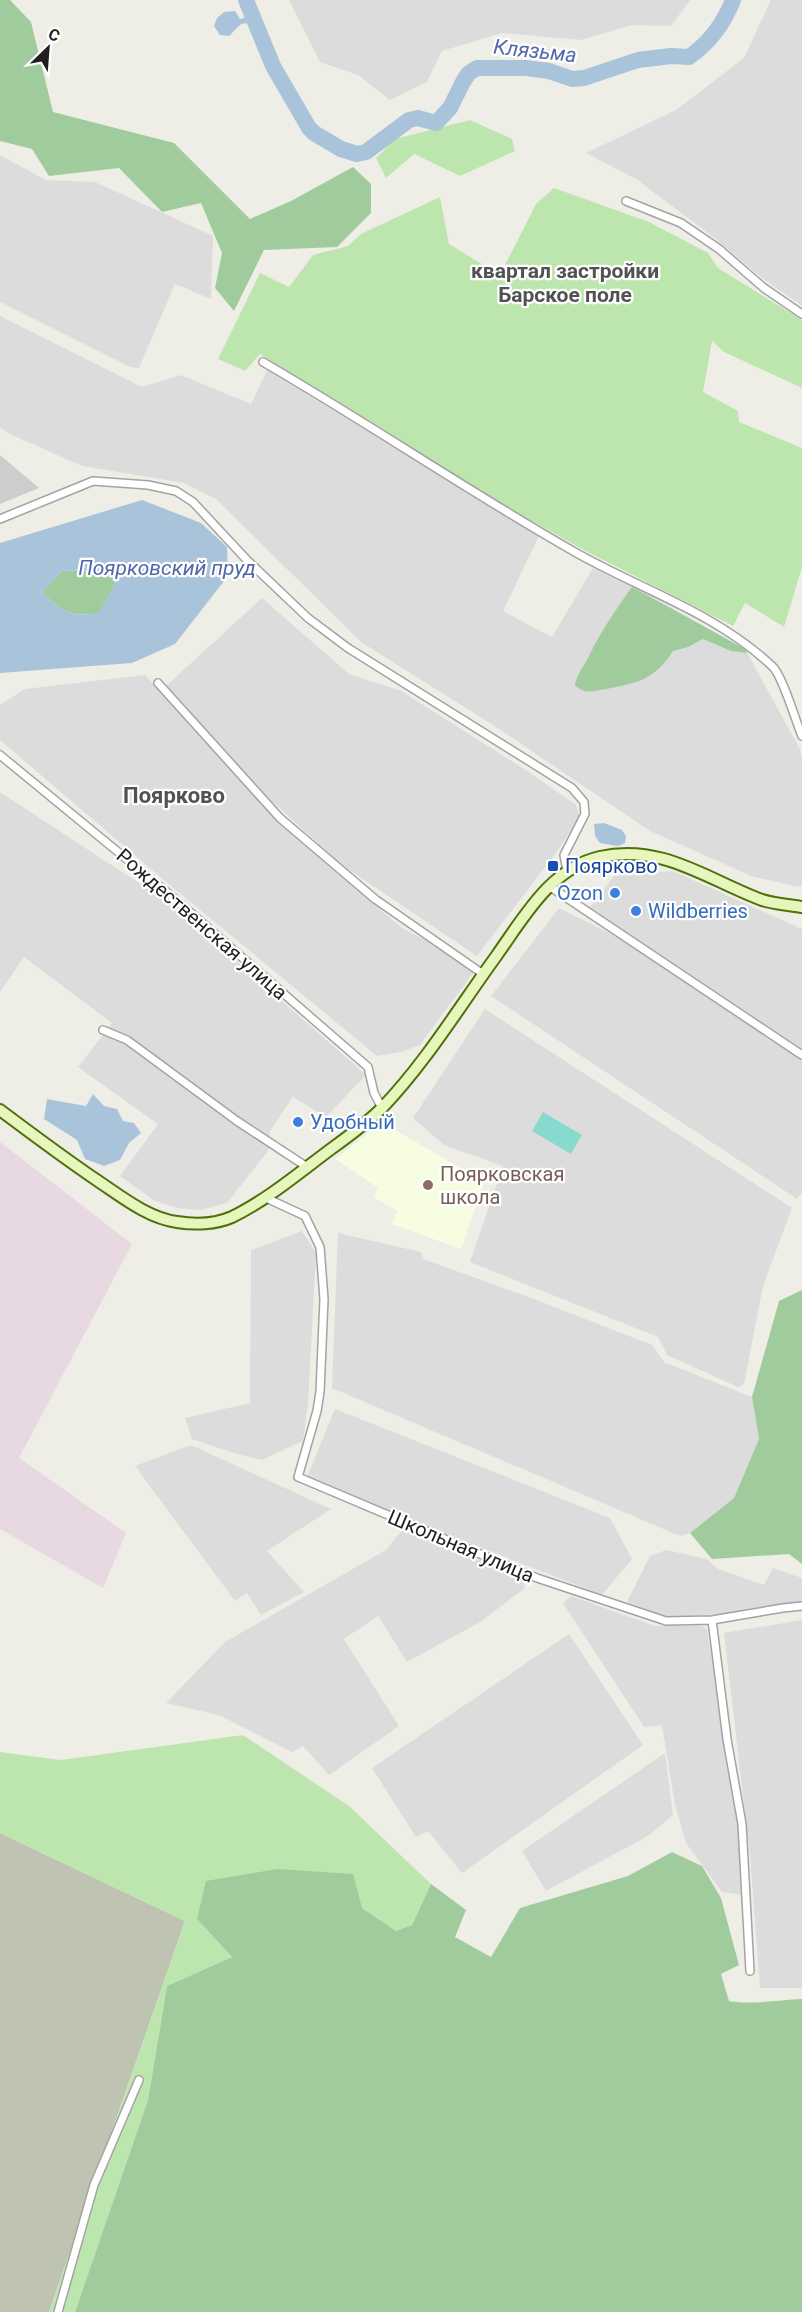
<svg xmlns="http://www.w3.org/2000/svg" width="802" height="2312" viewBox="0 0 802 2312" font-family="Roboto,sans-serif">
	<rect width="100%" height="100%" fill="#efeee6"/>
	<path fill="#dddcdc" d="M289,0H690L671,26L632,25L581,40L502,33L442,51L427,82L390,100L358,75L320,62Z
		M771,0H802V306L762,278L712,236L636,179L586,153L676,110L744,58Z
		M0,155L46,180L95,182L213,236L211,299L175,284L139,368L130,367L0,302Z
		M0,316L142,387L181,375L251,404L267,370L539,536L503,611L552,637L593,568L651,596L745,649L800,749L802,758V885L798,887L751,876L650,831L499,729L361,642L216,499L184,483L82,466L10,434L0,428Z
		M262,598L349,674L401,691L529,772L576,805L580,816L558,850L477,956L342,865L254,785L166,686Z
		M145,675L280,824L402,928L430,942L473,973L420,1045L401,1052L377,1056L165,881L0,740V705L25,689Z
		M0,792L174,906L366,1075L326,1117L293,1097L270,1131L268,1151L227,1203L200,1210L177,1208L153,1200L120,1176L158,1124L78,1067L112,1023L24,957L0,992Z
		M673,871L802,929V1049L590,907L614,876Z
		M559,908L623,940L802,1061V1192L797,1199L491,996Z
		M485,1009L792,1208L763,1286L744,1384L738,1387L667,1355L658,1337L470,1262L503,1166L444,1145L413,1118Z
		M302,1231L316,1253L308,1404L303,1441L262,1460L237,1454L192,1439L185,1418L250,1403L251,1250Z
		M338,1233L421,1252L423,1259L529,1297L652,1345L664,1362L752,1397L759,1439L734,1498L690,1533L680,1536L332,1388Z
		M335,1409L610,1518L632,1559L602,1595L306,1479Z
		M191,1445L331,1509L267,1551L304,1592L261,1615L247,1593L235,1601L135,1466Z
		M404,1528L521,1577L525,1588L480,1622L407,1662L378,1616L344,1639L399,1726L329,1775L303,1746L292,1752L219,1715L166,1703L225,1642L386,1550Z
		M666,1550L707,1559L718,1569L764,1585L773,1568L802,1578V1603L722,1614L665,1617L627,1602L650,1556Z
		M571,1596L655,1626H702L707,1630L739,1821L743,1895L722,1892L686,1843L675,1805L662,1725L644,1727L563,1603Z
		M802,1620V1988H760L750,1855L724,1633Z
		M569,1634L643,1745L462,1873L428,1831L416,1837L372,1768Z
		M665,1753L673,1815L648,1836L546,1891L522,1851Z"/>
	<path fill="#e8d8e1" d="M0,1142L132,1244L19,1458L126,1533L103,1588L0,1529Z"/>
	<path fill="#f7fde1" d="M382,1122L484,1182L461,1249L392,1224L397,1211L374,1197L378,1188L335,1159Z"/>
	<path fill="#cdcdcd" d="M0,455L39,488L0,504Z"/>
	<path fill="#bfc3b2" d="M0,1833L185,1921L49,2312H0Z"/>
	<path fill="#bde6af" d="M470,120L512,139L515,151L460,176L414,154L386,178L376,158L395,139Z
		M554,188L649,222L708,253L718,268L802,320V388L724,352L712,341L703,392L738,411L739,422L802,448V567L784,627L745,603L733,626L582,549L500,503L260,354L245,371L218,359L260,273L289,287L313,255L348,246L361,234L440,197L449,244L500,275L536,204Z
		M243,1735L349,1806L431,1884L412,1925L396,1931L362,1908L197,1919L232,1957L167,1986L148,2100L75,2312H49L185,1921L0,1833V1752L61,1760Z"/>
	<path fill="#a0cc9d" d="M0,0H10L31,22L53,112L174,143L250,219L291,201L353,167L371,184V213L337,247L264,250L234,311L215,288L222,253L201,203L162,212L119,168L49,176L32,149L0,141Z
		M102,570L116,583L99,613C73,618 60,611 42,592L62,571Z
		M632,587L745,649L747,653L731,651L703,639L688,647L673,651C654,680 638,683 606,689C593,691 585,695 575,685C577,673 584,667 589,656C601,631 616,609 632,587Z
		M802,1290V1564L789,1554L712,1559L690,1533L734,1498L759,1439L752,1397L779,1301Z
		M672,1852L702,1866L721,1898L739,1965L721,1974L729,2001C753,2005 777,2000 802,1999V2312H75L148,2100L167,1986L232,1957L197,1919L206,1881L277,1869L353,1874L362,1908L396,1931L412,1925L431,1884L466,1910L455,1937L491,1957L520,1908L628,1876Z"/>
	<path fill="#88dace" d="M543,1112L582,1135L571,1154L532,1131Z"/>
	<path fill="#a9c3da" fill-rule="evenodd" d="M235,11L240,19L253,16L255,22L241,24L229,36L220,35L214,26L217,18L224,12Z
		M142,500L201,523L227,547L228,576L175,644L132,663L0,673V543ZM102,570L116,583L98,613C73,618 60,611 42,592L62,571Z
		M604,823L622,830L626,836L625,843L618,846L600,843L595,836L594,824Z
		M93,1094L104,1106L117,1109L123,1121L134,1123L141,1133L129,1143L120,1160L104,1166L85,1159L77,1140L44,1119L47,1099L86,1106Z"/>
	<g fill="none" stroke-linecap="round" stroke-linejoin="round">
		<path stroke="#a9c3da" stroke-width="16" d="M246,0L273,66L309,128L314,133L341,149L357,154L366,152L409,120L418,118L436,123L450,108L464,80L469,73L477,68H526L549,71L572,79L584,78L638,60L671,56L689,57C709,43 724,23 733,0"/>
		<g stroke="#a3a3a3" stroke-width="10">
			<path id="street" d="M626,201L681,223L719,249L764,288L802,314
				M263,362C368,423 468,491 573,551C639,589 715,612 772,666C782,674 796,722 802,736
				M0,519L93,481L148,485L176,491L193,502L246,559L308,618L348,648L572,788L584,802L585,814L564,855L567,871
				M158,683L280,818L375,899L483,974
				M0,755L168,893L368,1067L374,1093L382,1108
				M549,886L802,1055
				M103,1030L127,1040L237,1121L307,1167
				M264,1197L305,1216L320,1247L324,1299L320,1392L317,1411L298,1477L537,1578L666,1621L712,1620L783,1608L802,1606
				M712,1620L727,1739L742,1824L750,1971
				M58,2312L94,2185L139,2080"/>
		</g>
		<g stroke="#4e710b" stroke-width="14">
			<path id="secondary" d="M0,1110C32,1134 64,1158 98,1181C122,1197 148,1218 177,1222C195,1225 216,1224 232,1217C267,1200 300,1172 331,1149C349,1136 367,1123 382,1108C426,1062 460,1006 497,955C524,917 551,868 600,857C662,843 708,880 762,900C775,904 789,905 802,907"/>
		</g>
		<use href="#street" stroke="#fff" stroke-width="7"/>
		<use href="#secondary" stroke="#e6f6bd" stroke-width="10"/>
	</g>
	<rect fill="#1a4fb4" stroke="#fff" stroke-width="2" x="547" y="860" width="12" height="12" rx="3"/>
	<g fill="#3f7fe0" stroke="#fff" stroke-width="2">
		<circle cx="615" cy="893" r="6"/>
		<circle cx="636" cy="911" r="6"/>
		<circle cx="298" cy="1122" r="6"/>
	</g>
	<circle fill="#8d6e63" stroke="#fff" stroke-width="2" cx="428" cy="1185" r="6"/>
	<g text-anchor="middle" stroke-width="4.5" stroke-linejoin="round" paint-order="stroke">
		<g font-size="20" fill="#164399" stroke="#fff" text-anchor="start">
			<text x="565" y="873">Поярково</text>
		</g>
		<g font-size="20" fill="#366cbe" stroke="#fff" text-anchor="start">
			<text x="603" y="900" text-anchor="end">Ozon</text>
			<text x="648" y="918">Wildberries</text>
			<text x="310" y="1129">Удобный</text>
		</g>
		<g font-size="20" fill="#1f1f1f" stroke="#fff">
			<text transform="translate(202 924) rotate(41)" y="7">Рождественская улица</text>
			<text transform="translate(461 1546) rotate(23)" y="7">Школьная улица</text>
		</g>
		<g font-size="20" fill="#785e54" stroke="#fff" text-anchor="start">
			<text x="440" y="1181">Поярковская<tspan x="440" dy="23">школа</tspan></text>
		</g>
		<g font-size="21" font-style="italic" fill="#5068aa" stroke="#fff">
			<text transform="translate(535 51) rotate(6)" y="7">Клязьма</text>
			<text x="167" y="575">Поярковский пруд</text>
		</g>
		<g font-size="21" font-weight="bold" fill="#525252" stroke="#fff">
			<text x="565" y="278">квартал застройки<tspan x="565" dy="24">Барское поле</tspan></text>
		</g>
		<g font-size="22" font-weight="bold" fill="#525252" stroke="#fff">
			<text x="174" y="803">Поярково</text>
		</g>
	</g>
	<g transform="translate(48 48) rotate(25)" stroke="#ffffff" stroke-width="4.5" paint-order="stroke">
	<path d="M0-4.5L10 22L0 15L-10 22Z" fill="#1f1f1f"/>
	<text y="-9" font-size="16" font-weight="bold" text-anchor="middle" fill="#1f1f1f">С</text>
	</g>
</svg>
